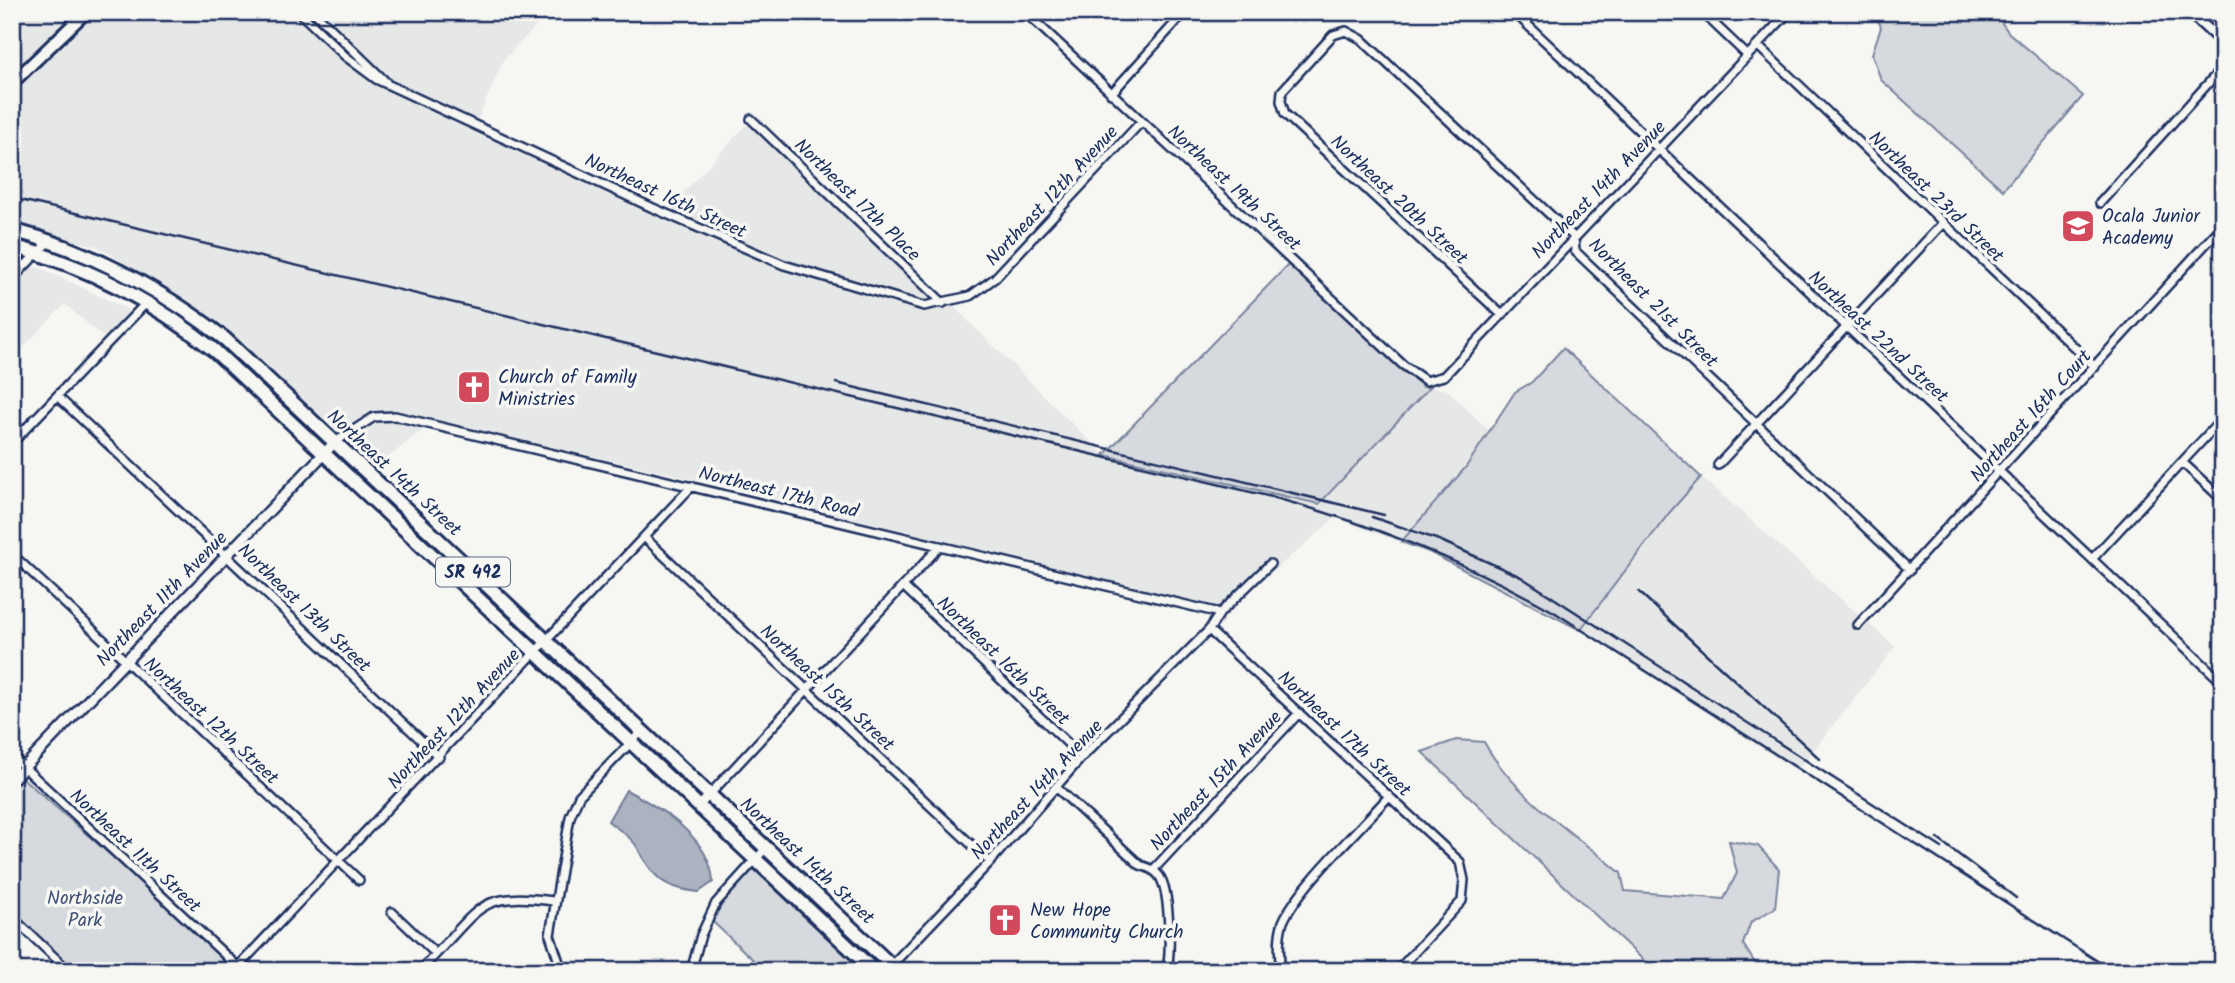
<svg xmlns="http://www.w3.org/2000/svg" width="2235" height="983" viewBox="0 0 2235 983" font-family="Kalam,sans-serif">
	<rect width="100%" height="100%" fill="#f6f6f2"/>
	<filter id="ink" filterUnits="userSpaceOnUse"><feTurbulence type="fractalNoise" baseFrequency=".0143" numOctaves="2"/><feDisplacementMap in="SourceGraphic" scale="14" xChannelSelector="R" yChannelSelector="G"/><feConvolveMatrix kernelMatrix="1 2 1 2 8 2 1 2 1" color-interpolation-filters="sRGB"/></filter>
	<g filter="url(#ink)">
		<path fill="#e6e7e7" d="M12,12H80L12,77Z
			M93,12H292L341,60L376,85L725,246L782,269L900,306L924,310L952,305L1104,455L1319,504L1430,387L1447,390L1490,431L1466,467L1401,542L1335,518L1240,600L1276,564L1270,557L1218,608L693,479L397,411L373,412L336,436L189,301L96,246L12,225V89Z
			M322,12H550L504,59L477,121L389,78Z
			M747,124L933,300L904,297L786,260L668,209Z
			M32,266L45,270L131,311L105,339L65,304L12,359V286Z
			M394,421L425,428L372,470L343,442L375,422Z
			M1701,477L1860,616L1852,625L1858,631L1867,622L1895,647L1797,771L1580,630L1670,512Z"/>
		<path fill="#d6d9dd" stroke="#78849e" stroke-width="2" d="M1875,12H1994L2009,33L2083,96L2003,190L1881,80L1872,54L1881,27Z
			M1288,265L1423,387H1430L1319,504L1104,455Z
			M1563,348L1701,477L1670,512L1580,630L1429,552L1401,542L1466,467L1515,392L1532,382Z
			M1456,740L1484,742C1515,798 1573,832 1621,873L1625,891L1724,899L1737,873L1729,841L1758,846L1779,869L1775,908L1751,922L1743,944L1755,963L1752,971H1655L1422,752Z
			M18,774L227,957L218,971H69L12,917V780Z
			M756,866L867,971H765L712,921L724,901Z"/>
		<path fill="#abb2c0" stroke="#717e99" stroke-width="2" d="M626,790C661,808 711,838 713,882L699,892C662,888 654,878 637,847C632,837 616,828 608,821Z"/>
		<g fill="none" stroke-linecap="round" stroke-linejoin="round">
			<g stroke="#1b2f5e" stroke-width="12">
				<path id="minor" d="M299,12L345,56L376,79L653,208L784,265L924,306L970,296L995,278L1141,122
					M314,12L386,82
					M1025,12L1403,365L1426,381L1444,376L1789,12
					M1514,12L2223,683
					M1702,12L1748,56
					M1758,46L2095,367
					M1111,94L1185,12
					M751,119L943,303
					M2100,203L2223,67
					M12,279L49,241
					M1502,315L1285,114L1281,101L1282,91L1333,35L1346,31L1361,39L1574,237L1575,251L1910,570
					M57,396L439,757
					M335,442L374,417L395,416L1220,613
					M12,443L147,302
					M2182,462L2223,500
					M1718,465L1942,224
					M644,537L990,862
					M12,554L359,880
					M2093,558L2223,418
					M1270,564L1220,613L1209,630L1460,862L1464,880L1462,901L1397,971
					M903,586L1082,757
					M1858,625L2223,225
					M12,756L238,967
					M1056,787L1140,865C1150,868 1158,871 1162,881C1169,897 1172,955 1166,971
					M699,806L940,546
					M1154,869L1299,713
					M392,912L436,954L420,971
					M12,917L69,971
					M436,954C482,905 482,892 553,901
					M234,971L692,486
					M562,971L550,935L570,817L579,796L642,731
					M691,971L701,935L716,903L766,848
					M886,971L990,862L1082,757L1209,630
					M1281,971C1279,956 1278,936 1283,922C1298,887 1362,827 1389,796"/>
			</g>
			<g stroke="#1b2f5e" stroke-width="14">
				<path id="tertiary" d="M2189,12L2223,43
					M12,780L335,442"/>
			</g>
			<g stroke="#1b2f5e" stroke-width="16">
				<path id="secondary" d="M12,83L86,12"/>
			</g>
			<g stroke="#1b2f5e" stroke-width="18">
				<path id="primary" d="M12,230C92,251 161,289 225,339L897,971
					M12,246C88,266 155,302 215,351L874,971"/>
			</g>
			<use href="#minor" stroke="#f6f6f2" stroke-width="7"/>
			<use href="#tertiary" stroke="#f6f6f2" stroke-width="9"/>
			<use href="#secondary" stroke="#f6f6f2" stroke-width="10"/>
			<use href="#primary" stroke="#f6f6f2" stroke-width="12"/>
			<path stroke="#1b2f5e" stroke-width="2.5" d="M12,198L1272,497C1372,524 1464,561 1554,612L2113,971
				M836,383L1384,515
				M1372,517L1439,540L1521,577L1942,848
				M1639,592L1820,759
				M1938,839L2016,898"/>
		</g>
	</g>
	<defs>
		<g id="school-square" transform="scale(1.75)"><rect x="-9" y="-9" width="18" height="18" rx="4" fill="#d1495b" stroke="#f6f6f2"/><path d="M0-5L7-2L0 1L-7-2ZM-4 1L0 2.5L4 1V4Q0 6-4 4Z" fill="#fff"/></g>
		<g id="church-square" transform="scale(1.75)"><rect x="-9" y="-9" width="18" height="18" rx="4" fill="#d1495b" stroke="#f6f6f2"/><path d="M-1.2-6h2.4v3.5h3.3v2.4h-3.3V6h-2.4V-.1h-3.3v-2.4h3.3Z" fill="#fff"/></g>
	</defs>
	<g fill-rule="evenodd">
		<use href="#school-square" x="2078" y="226"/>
		<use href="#church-square" x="474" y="387"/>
		<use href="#church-square" x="1005" y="920"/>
	</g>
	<g text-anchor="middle" stroke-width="7" stroke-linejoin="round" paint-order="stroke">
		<rect fill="#f6f6f2" stroke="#5d6b8a" stroke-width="2" x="436" y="557.5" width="74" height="29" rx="5"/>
		<g font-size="18" font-weight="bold" fill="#1b2f5e">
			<text x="473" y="578">SR 492</text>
		</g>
		<g font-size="19" fill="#1b2f5e" stroke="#f6f6f2">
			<text transform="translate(1235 187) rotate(43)" y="7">Northeast 19th Street</text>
			<text transform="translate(1598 189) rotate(-46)" y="7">Northeast 14th Avenue</text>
			<text transform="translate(666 195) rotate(25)" y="7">Northeast 16th Street</text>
			<text transform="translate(1051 195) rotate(-47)" y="7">Northeast 12th Avenue</text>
			<text transform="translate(1937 196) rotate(44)" y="7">Northeast 23rd Street</text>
			<text transform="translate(858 199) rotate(44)" y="7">Northeast 17th Place</text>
			<text transform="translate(1400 199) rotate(43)" y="7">Northeast 20th Street</text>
			<text transform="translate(1654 302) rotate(45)" y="7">Northeast 21st Street</text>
			<text transform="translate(1879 336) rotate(43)" y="7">Northeast 22nd Street</text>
			<text transform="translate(2030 415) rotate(-48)" y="7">Northeast 16th Court</text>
			<text transform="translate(395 472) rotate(43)" y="7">Northeast 14th Street</text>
			<text transform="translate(779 491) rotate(14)" y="7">Northeast 17th Road</text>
			<text transform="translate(161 598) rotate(-46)" y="7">Northeast 11th Avenue</text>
			<text transform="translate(305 607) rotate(44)" y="7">Northeast 13th Street</text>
			<text transform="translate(1004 660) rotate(44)" y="7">Northeast 16th Street</text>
			<text transform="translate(828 687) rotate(43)" y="7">Northeast 15th Street</text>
			<text transform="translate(453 718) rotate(-47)" y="7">Northeast 12th Avenue</text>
			<text transform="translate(212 720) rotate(43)" y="7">Northeast 12th Street</text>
			<text transform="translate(1345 733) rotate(43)" y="7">Northeast 17th Street</text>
			<text transform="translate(1215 780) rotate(-47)" y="7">Northeast 15th Avenue</text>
			<text transform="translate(1036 789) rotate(-47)" y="7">Northeast 14th Avenue</text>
			<text transform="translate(136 850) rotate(43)" y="7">Northeast 11th Street</text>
			<text transform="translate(808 860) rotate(43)" y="7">Northeast 14th Street</text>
		</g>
		<g font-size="19" fill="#1b2f5e" stroke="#f6f6f2" text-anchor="start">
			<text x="2102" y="222">Ocala Junior<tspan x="2102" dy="22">Academy</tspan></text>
			<text x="498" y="383">Church of Family<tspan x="498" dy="22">Ministries</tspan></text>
			<text x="1030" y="916">New Hope<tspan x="1030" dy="22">Community Church</tspan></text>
		</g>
		<g font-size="19" fill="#405177" stroke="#f6f6f2">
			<text x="85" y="904">Northside<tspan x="85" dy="22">Park</tspan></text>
		</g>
	</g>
	<rect width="2235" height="983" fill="none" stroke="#f6f6f2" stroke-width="42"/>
	<rect x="21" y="21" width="2193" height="941" fill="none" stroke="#1b2f5e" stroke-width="2.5" filter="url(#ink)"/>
</svg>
